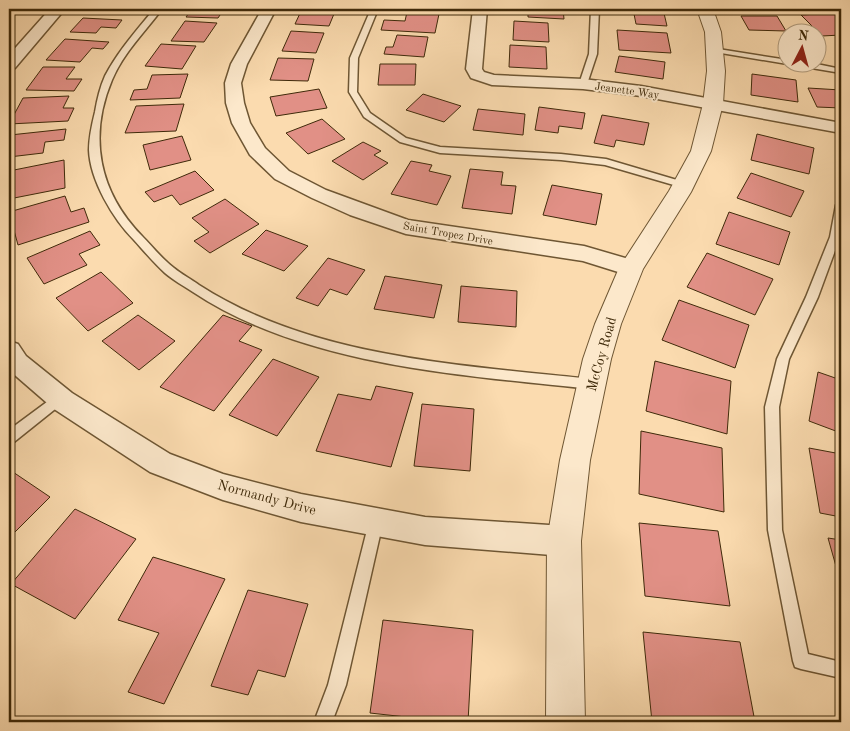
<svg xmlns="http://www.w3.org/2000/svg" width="850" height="731" viewBox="0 0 850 731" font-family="'Old Standard TT',serif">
	<rect width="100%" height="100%" fill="#fbdbaf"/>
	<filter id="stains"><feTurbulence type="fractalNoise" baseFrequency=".004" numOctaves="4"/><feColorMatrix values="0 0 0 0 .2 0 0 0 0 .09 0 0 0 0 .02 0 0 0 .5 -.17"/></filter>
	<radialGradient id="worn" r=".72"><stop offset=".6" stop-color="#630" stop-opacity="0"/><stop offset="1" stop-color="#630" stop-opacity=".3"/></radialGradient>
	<path fill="#e19086" stroke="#3f2a0a" d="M92,9H137L133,14L90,12Z
		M192,9H224L218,18L186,17Z
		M302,9H336L329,26L295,24Z
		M528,9H563L564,19L528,17Z
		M633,9H663L667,26L636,24Z
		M407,12L439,14L435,33L381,30L384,20L405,21Z
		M837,13L841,17V35L822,36L801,15Z
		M741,16H777L786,31L749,30Z
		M83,18L122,20L116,28L101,27L96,33L70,32Z
		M185,21L217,23L204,42L171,41Z
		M514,21L548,23L549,42L513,40Z
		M617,30L667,33L671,53L619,50Z
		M291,31L324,33L316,53L282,51Z
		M397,35L428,37L424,57L384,54L386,47H393Z
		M65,39L109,42L103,49L92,48L80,62L46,60Z
		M161,44L196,46L182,69L145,66Z
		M510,45L546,47L547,69L509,67Z
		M619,56L665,62L663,79L615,72Z
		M278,58L314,59L308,81L270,80Z
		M380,64H416L415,85H378Z
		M43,67H75L66,79H82L74,91L26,90Z
		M188,74L180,98L130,100L134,90L147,89L152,75Z
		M752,74L796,80L798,102L751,95Z
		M808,88L841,90V108L817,107Z
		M319,89L327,108L276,116L270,97Z
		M423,94L461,106L444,122L406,110Z
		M69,96L63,108H74L68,121L9,124L23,98Z
		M184,104L176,131L125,133L136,106Z
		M539,107L585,113L582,129L559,126L558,133L535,130Z
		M478,109L525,114L523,135L473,130Z
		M602,115L649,123L644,145L616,140L614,147L594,143Z
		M322,119L345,139L308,154L286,133Z
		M66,129L64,140L45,142L43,153L9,157L10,135Z
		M757,134L814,148L809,174L751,160Z
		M182,136L191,160L150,170L143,145Z
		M363,142L381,151L374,155L388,163L363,180L332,161Z
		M64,160L65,188L9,199V171Z
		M411,161L432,165L429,171L451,176L437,205L391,194Z
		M470,169L503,172L501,185L516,186L512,214L462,208Z
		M195,171L214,190L180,205L172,195L154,202L145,192Z
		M751,173L804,191L791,217L737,198Z
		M552,185L602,194L596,225L543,215Z
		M65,196L71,212L84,208L89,222L18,245L9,212Z
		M225,199L259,224L210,253L194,241L209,232L192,218Z
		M729,212L790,232L779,265L716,244Z
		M266,230L308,246L284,271L242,254Z
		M90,231L100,245L79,254L87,265L44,284L27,258Z
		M707,253L773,279L755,315L687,287Z
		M328,258L365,270L347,295L330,289L318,306L296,298Z
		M101,272L133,303L88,331L56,298Z
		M385,276L442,285L434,318L374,309Z
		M461,286L517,291L516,327L458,322Z
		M679,300L749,325L735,368L662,340Z
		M138,315L175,341L139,370L102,341Z
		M223,315L252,326L239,341L262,350L214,411L160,387Z
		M273,359L319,377L277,436L229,415Z
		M655,361L731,381L727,434L646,411Z
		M818,372L841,380V433L809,421Z
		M376,386L413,393L391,467L316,451L338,394L371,400Z
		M422,404L474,409L470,471L414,466Z
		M641,431L722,448L724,512L639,494Z
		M809,448L841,454V517L820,513Z
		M10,470L50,497L9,538V471Z
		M75,509L136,539L75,619L11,584Z
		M639,523L718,531L730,606L645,596Z
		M828,538L841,540V584Z
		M153,557L225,579L164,704L128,692L159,633L118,620Z
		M248,590L308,604L285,677L258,670L248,695L211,686Z
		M383,620L473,630L468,722H451L370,713Z
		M643,632L740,642L755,722H652Z"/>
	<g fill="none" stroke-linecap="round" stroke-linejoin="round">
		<g stroke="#6e5633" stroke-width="3">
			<path id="service" d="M154,9H162C145,32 123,53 112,80C88,137 99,192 142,236C152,246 162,259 174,268C181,274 191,279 199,285C312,358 461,365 591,379L596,380L597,384L596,388L591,389C462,375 304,366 193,292C184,286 173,280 165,273C154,263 144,251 134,240C113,219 90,180 89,150C89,138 92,124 95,112C97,100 100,87 105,76C118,51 137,30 154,9Z
				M371,9H378L358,58L357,92L370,113L406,138L440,147L561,154L606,159L687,183L689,185L684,188L605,165L561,160L440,153L400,142L364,117L349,92L350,58Z
				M591,9H599L597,54L587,84L583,87L579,84L589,54Z
				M712,48L788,60V62H807L841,69V73L715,52L711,50Z
				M841,202L840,237L818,297L789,359L779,407L782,530L808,654L841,662V678L801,669L795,667L793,661L768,530L765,407L777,359L806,297L830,237L836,205Z
				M59,393L64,394L65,398L64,402L14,442L9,444V430Z
				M376,515L381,517L383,522L346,685L332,722H314L328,685L369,522L371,517Z"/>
		</g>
		<g stroke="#6e5633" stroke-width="3">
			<path id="minor" d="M50,9H65L15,68L9,70V55Z
				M262,9H276L247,64L241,83L244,103L250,123L265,148L289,171L326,190L408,220L584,246L639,262L642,268L639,274L631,276L583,261L406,234L350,215L312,198L275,179L250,155L232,123L226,103L225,83L231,64Z
				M473,9H487L482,69L484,72L494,75L583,79L641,86L841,123V133L641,96L583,89L492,85L471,78L466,69Z
				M9,341L18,344L26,356L72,393L170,454L223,474L301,494L425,517L564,526L575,531L579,541L575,551L564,556L425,545L301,522L223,500L150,472L54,409L9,370Z"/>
		</g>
		<g stroke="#6e5633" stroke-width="2">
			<path id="tertiary" d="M697,9H713L721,32L725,71L723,104L711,151L691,192L643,269L621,324L611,359L590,460L581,541L585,722H546L547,541L560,460L583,359L595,324L619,268L669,191L691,151L703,104L707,71L705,32Z"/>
		</g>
		<use href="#service" fill="#fce8cb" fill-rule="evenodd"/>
		<use href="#minor" fill="#fce8cb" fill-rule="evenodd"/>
		<use href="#tertiary" fill="#fce8cb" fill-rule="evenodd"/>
	</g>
	<g text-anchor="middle" stroke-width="4" stroke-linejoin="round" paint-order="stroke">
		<g font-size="11" fill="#3f2a0a" stroke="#fce8cb">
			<text transform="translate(627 90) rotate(8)" y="4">Jeanette Way</text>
			<text transform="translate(448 233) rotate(10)" y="4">Saint Tropez Drive</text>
		</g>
		<g font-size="14" fill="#3f2a0a" stroke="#fce8cb">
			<text transform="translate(601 354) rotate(-74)" y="5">McCoy Road</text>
			<text transform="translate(267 497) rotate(15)" y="5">Normandy Drive</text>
		</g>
	</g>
	<rect width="850" height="731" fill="none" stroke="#fbdbaf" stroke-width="30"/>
	<rect x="10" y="10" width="830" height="711" fill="none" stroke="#3f2a0a" stroke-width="2.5"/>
	<rect x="15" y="15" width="820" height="701" fill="none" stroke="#3f2a0a"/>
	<g transform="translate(802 48) rotate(6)"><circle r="24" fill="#fce8cb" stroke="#b09c7e"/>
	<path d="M0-4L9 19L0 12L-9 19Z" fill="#8f2418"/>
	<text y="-8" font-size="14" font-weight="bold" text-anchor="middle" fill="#3f2a0a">N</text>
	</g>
	<rect width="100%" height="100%" filter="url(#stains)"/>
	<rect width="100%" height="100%" fill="url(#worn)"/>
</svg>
